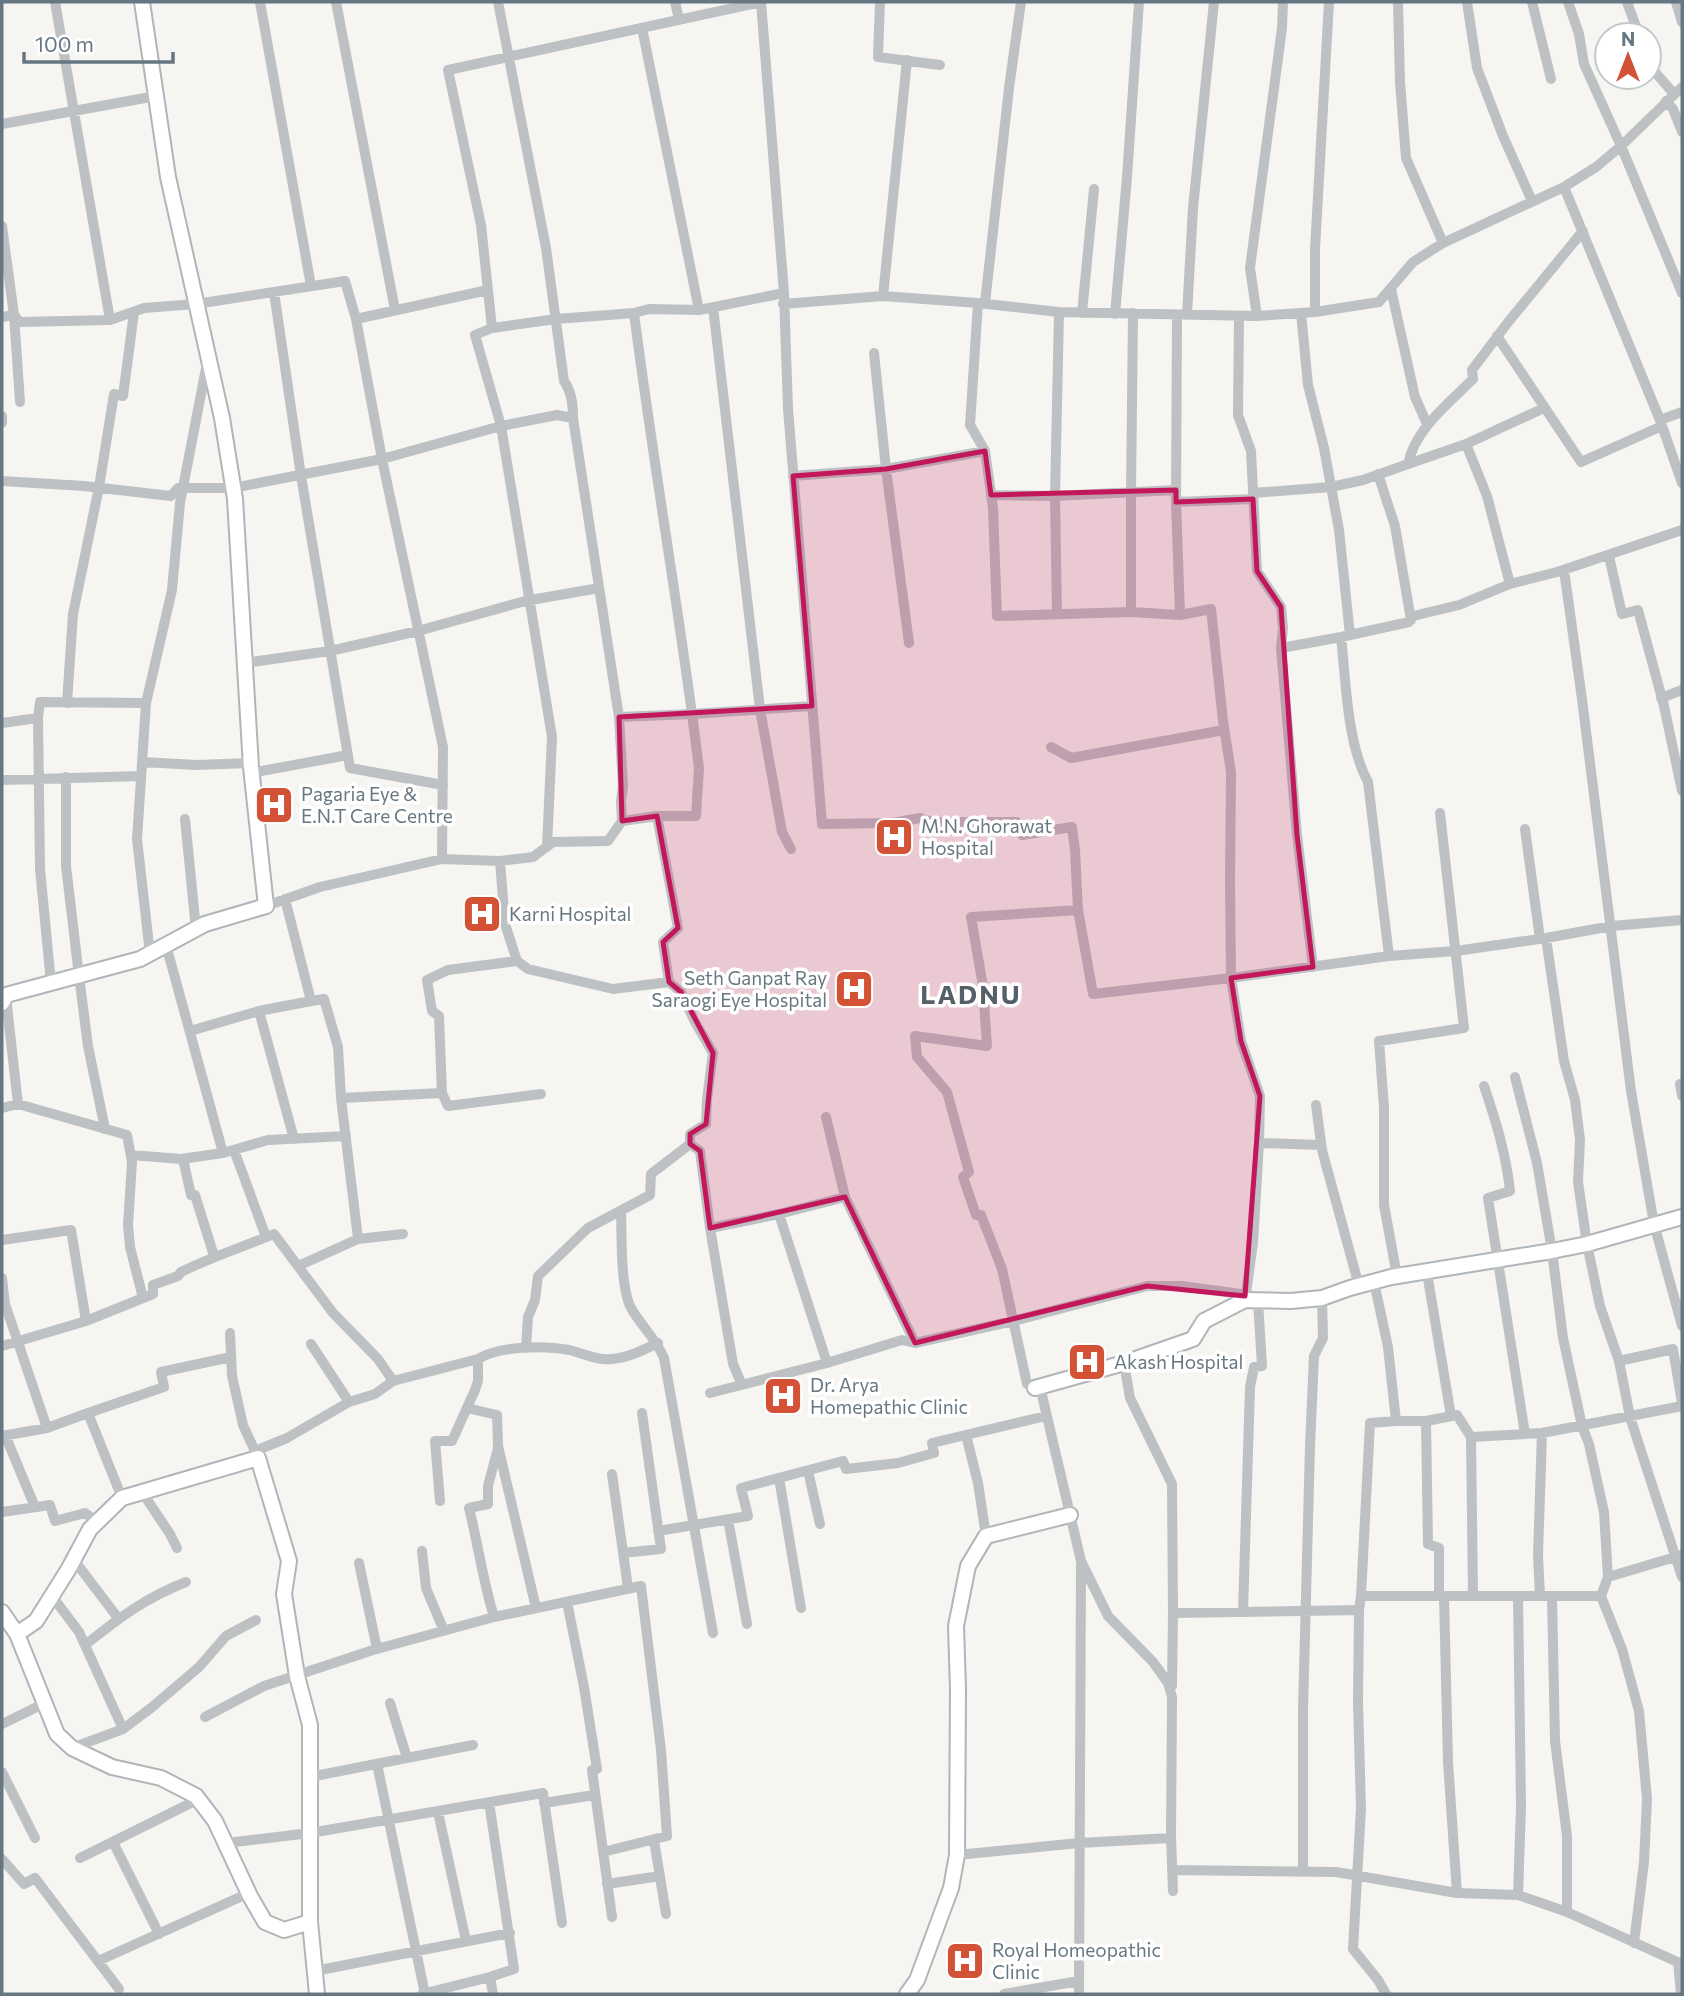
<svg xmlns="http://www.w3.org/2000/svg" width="1684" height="1996" viewBox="0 0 1684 1996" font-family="Commissioner,sans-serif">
	<rect width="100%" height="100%" fill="#f6f5f2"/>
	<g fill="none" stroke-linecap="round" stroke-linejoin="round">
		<g stroke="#afb5b9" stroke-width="18">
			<path id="secondary" d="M2,1003L6,995L140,959L205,924L266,906L251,767L235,499L222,418L168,177L142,2
				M1035,1388L1124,1363L1193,1339L1204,1321L1245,1300L1291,1301L1322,1298L1350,1288L1391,1277L1552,1251L1587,1244L1682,1217
				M2,1612L17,1634L57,1734L72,1748L112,1767L161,1778L196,1796L215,1821L250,1896L265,1922L284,1930L310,1922
				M17,1634L36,1621L68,1570L90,1529L122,1498L258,1458L289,1561L284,1594L297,1676L310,1725V1922L317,1994
				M907,1994L917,1980L951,1888L957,1855L958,1689L956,1626L968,1566L986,1536L1070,1515"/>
		</g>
		<path stroke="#bdc1c4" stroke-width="10" d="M55,2L110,320
			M260,2L311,286
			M336,2L395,310
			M498,2L546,248L564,381C572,392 573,405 573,418L619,717L692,714C674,580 651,447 634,313
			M675,2L679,19
			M880,2L878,57L940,65
			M1398,2L1400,82L1406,158L1443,243
			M1467,2L1477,68L1503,136L1532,201
			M1532,2L1551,79
			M1568,2L1579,34L1584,64L1621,146L1682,293
			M1627,2L1639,35
			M1676,2L1682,22
			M642,28L699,310
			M1649,65L1674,94
			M1666,101L1673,109L1682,132
			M2,124L156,96
			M1564,187L1660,420L1682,483
			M2,226L14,315L20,402
			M1391,289L1415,397L1427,424
			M274,292L301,476L350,768L443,785
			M883,296L907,60
			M978,303L970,425L985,451L993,508L997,616L1131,612L1180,615
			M985,303L1009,88L1021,2
			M783,304L883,296L978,303L1059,312L1257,316L1315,312L1379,302L1413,262L1443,243L1564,187L1596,167L1621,146L1682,87
			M713,307L760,709L782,832L791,849
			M1315,312V249L1329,2
			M1082,313L1094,189
			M1301,313L1308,385L1324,448L1339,530L1350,635
			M1115,314L1127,177L1139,2
			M1187,315L1193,208L1214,2
			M1239,316L1238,415L1251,451L1257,571L1281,607L1283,628L1281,648L1341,637L1409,622L1413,616L1459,605L1510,584L1557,572L1682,530
			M1257,316L1250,268L1282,28L1283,2
			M2,317L14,315L20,322L110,320L144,308L196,304L345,281L356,319L488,290
			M356,319L382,459L443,747L442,859
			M492,328L481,225L448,70L761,2L784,293L788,409L822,824L892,823L920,818L932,822H1017L1022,835L1072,827L1075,850L1078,910L971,917L983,986L987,1046L915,1036L917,1057L947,1092L969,1172L963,1177L976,1215H981L1002,1269L1027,1384L1041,1391L1081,1561L1108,1616L1153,1662L1168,1683L1172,1697L1171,1838L1173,1891
			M1497,336L1581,462L1662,426
			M874,353L886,469L909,643
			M2,416V423
			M1660,420L1682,412
			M1466,444L1487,496L1510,584
			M1408,464L1466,444L1544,408
			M1378,474L1395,526L1411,620
			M793,476L886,469L985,451
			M2,481L84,486L171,496L178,488H233L382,459L501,426L557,415L573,418
			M1253,493L1331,487L1363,480L1408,464C1415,429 1449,403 1473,379L1472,370L1509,321L1583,231
			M991,495L1055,496L1176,490
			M1176,502L1253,499
			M1609,556L1622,614L1638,610L1664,706L1682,791
			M1564,570L1582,699L1631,1091L1654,1224L1682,1326
			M1131,612V492L1133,313
			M1057,614L1055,496L1059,312
			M1341,637C1346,681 1347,744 1368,782L1389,956L1456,951L1546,938L1612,926L1682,920
			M1281,648L1297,835L1313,967
			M244,663L330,651L418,631L525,601L599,588
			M1661,698L1682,690
			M67,703L73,614L99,487L114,394L123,396L134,312
			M619,717L623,786L621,801L622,821
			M2,723L38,718
			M1051,747L1071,758L1224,730
			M142,762L197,765L250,763
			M251,773L348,755
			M66,777V866L79,976L88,1046L105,1129
			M2,780L141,776
			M185,819L196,929
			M1525,829L1540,939
			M547,847L552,737L501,426L475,335L492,328L556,319L634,313L649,309L699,310L784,293
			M500,861L505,924L517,961L528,969L613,989L669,982
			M285,899L311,1001L324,999L338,1047L341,1098L358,1239
			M266,906L320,887L442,859L500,861L533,857L553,842L608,841L622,821L657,816H696L699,768L692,714L812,706
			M1078,910L1093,994L1231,978L1230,881L1231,772L1223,721L1211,609L1180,615L1176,502L1177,315
			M1546,938L1564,1061L1575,1100L1580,1140L1578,1182L1587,1244L1600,1306L1619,1361L1630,1417L1682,1577
			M166,945L223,1153
			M150,954L137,839L146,703L172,590L180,503L207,363
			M51,983L40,869L38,718L40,702L146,703
			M6,997L18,1104
			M259,1011L294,1139
			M190,1031L259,1011L311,1001
			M1515,1077L1537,1163L1552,1251L1563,1338L1582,1426L1589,1444L1604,1512L1608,1577
			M1680,1084L1682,1096
			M1484,1086C1496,1121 1506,1154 1510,1191L1488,1198L1525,1434
			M442,1093L439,1016L432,1011L427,980L448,970L517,961
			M341,1098L442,1093L448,1106L541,1094
			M1316,1105L1322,1150L1359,1286
			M2,1108L18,1104L127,1135L132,1162L128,1225L130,1247L143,1298
			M826,1117L845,1197L915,1343
			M1259,1143L1321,1145
			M690,1144L700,1151L710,1228L733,1364L742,1385
			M234,1150L266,1237
			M131,1155L181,1159L223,1153L268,1140L346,1136
			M183,1159L191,1195H195L214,1256
			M621,1211C622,1236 620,1287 631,1308C641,1326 655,1337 664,1358L713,1633
			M779,1214L827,1363
			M710,1228L779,1214L845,1197
			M2,1240L71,1230L86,1321
			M298,1266L358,1239L403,1234
			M1427,1273L1451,1416
			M1397,1276L1384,1205V1107L1379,1041L1464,1028L1440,813
			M2,1278L5,1304
			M1245,1300L1253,1243L1259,1143L1260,1096L1241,1041L1231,978L1389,956
			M2,1305L5,1304L47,1428
			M230,1333L232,1376L243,1425L258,1458
			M311,1344L349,1402
			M2,1346L86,1321L153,1294V1285L178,1276L181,1272C211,1257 243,1247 274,1234L333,1313L378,1359L393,1381
			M526,1348L528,1317L535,1300L538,1276L588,1228L650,1195L651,1174L690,1144V1134L706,1124L707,1099L713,1053L695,1022L681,992L669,982L663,942L678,928L657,816
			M1619,1361L1673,1349L1682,1403
			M1124,1363L1130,1398L1172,1484L1173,1613L1172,1686
			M710,1393L827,1363L902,1340L915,1343L1013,1321L1147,1286H1182L1241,1294L1245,1296
			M467,1408L497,1415L498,1446L536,1608
			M88,1413L164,1387L161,1372L231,1357
			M1396,1421H1426L1428,1544L1439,1548V1596
			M1426,1421L1457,1415L1471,1437L1473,1596
			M5,1435L35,1507
			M966,1435L978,1483L986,1536
			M2,1436L47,1428L88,1413L122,1498
			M1471,1437L1542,1433L1682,1406
			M258,1458L260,1449L287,1438L349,1402L375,1394L393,1381L478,1359C499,1346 544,1345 569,1350C582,1353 598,1361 611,1359C628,1358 643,1350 658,1343
			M808,1471L820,1524
			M612,1474L628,1588
			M779,1478L801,1608
			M142,1492L170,1534L177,1548
			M440,1501L435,1441H452L475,1390L478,1381V1359
			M2,1512L50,1505L55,1521L85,1513L98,1522
			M728,1519L747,1624
			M658,1531L748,1516L741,1488L843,1461L846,1469L898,1463L934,1453L932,1443L1046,1416
			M422,1551L426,1588L444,1631
			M623,1553L661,1549L642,1413
			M74,1560L118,1618
			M359,1563L377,1649
			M52,1596L79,1632L123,1729
			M1361,1596L1370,1423L1396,1421L1388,1347L1374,1282
			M1444,1596L1448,1762L1457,1893
			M1540,1596L1538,1555L1542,1433
			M1552,1596L1555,1741L1567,1836V1912
			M1601,1596L1622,1649L1639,1711L1647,1799L1644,1862L1634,1943
			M567,1602L584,1687L597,1769L592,1770L612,1917
			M1359,1610L1358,1703L1361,1808L1353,1949L1378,1980L1386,1994
			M1243,1612L1250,1387L1254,1367L1262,1366L1258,1301
			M1173,1613L1359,1610L1361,1596H1601L1608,1577L1682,1555
			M494,1617C483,1581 478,1544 469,1508L488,1504V1486L498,1448
			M85,1645C119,1618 145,1598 186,1582
			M390,1703L407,1758
			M205,1717L264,1686L373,1650L494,1617L641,1586L661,1750L667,1836L603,1852
			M2,1724L45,1703
			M72,1748L123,1729L151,1708L199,1667L226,1636L256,1620
			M377,1764L425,1994
			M2,1772L35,1838
			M310,1777L473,1745
			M489,1802L514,1969L490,1977
			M544,1803L594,1795
			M438,1812L466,1941
			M654,1840L666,1914
			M113,1842L159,1934
			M226,1843L310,1833L543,1793L562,1923
			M957,1855L1079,1843L1171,1838
			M80,1858L199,1799
			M2,1859L24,1884L35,1878L119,1989
			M1172,1870L1336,1872L1457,1893L1518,1895L1567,1912L1682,1964
			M1303,1872V1710L1310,1446L1314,1356L1323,1338L1322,1298
			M607,1884L660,1876
			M1518,1895L1521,1806L1518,1596
			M98,1961L249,1893
			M1678,1962L1681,1994
			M315,1971L510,1933
			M422,1994L490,1977L493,1994
			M1004,1994L1079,1981
			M1079,1994L1081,1565"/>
		<use href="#secondary" stroke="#fff" stroke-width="14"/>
	</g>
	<path fill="#c2185b" fill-opacity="0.2" stroke="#c2185b" stroke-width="5" stroke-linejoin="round" d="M985,451L991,495L1176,490V502L1253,499L1257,571L1281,607L1297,835L1313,967L1231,978L1241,1041L1260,1096L1245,1296L1147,1286L915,1343L845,1197L710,1228L700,1151L690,1144V1134L706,1124L713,1053L681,992L669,982L663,942L678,928L657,816L622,821L619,717L812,706L793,476L886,469Z"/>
	<defs>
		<g id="hospital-square" transform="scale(2.0125)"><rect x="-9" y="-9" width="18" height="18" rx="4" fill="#d35235" stroke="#fff"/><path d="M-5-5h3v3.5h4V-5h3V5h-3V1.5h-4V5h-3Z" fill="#fff"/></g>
	</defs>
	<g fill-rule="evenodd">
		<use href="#hospital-square" x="274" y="805"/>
		<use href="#hospital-square" x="894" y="837"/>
		<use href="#hospital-square" x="482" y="914"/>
		<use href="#hospital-square" x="854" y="989"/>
		<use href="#hospital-square" x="1087" y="1362"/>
		<use href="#hospital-square" x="783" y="1396"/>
		<use href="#hospital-square" x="965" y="1961"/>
	</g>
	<g text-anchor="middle" stroke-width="7" stroke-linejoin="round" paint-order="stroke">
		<g font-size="19" fill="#677781" stroke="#fff" text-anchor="start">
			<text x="301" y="801">Pagaria Eye &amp;<tspan x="301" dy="22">E.N.T Care Centre</tspan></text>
			<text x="921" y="833">M.N. Ghorawat<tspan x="921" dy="22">Hospital</tspan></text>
			<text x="509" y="921">Karni Hospital</text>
			<text x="827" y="985" text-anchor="end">Seth Ganpat Ray<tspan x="827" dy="22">Saraogi Eye Hospital</tspan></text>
			<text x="1114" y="1369">Akash Hospital</text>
			<text x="810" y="1392">Dr. Arya<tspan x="810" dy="22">Homepathic Clinic</tspan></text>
			<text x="992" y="1957">Royal Homeopathic<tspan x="992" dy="22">Clinic</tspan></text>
		</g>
		<g font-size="26" font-weight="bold" letter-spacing="2" fill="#545f67" stroke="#fff">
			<text x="971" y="1004">LADNU</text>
		</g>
	</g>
	<rect width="1684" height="1996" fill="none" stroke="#677781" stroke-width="7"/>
	<g transform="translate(1628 56)"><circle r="33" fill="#ffffff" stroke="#c2c9cd" stroke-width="2"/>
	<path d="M0-5L12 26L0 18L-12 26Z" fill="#d35235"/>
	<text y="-10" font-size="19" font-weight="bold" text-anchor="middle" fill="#677781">N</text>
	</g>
	<path d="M24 52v10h149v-10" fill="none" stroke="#677781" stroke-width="3.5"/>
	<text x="35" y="52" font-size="21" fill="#677781" stroke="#ffffff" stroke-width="5" paint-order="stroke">100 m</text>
</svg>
